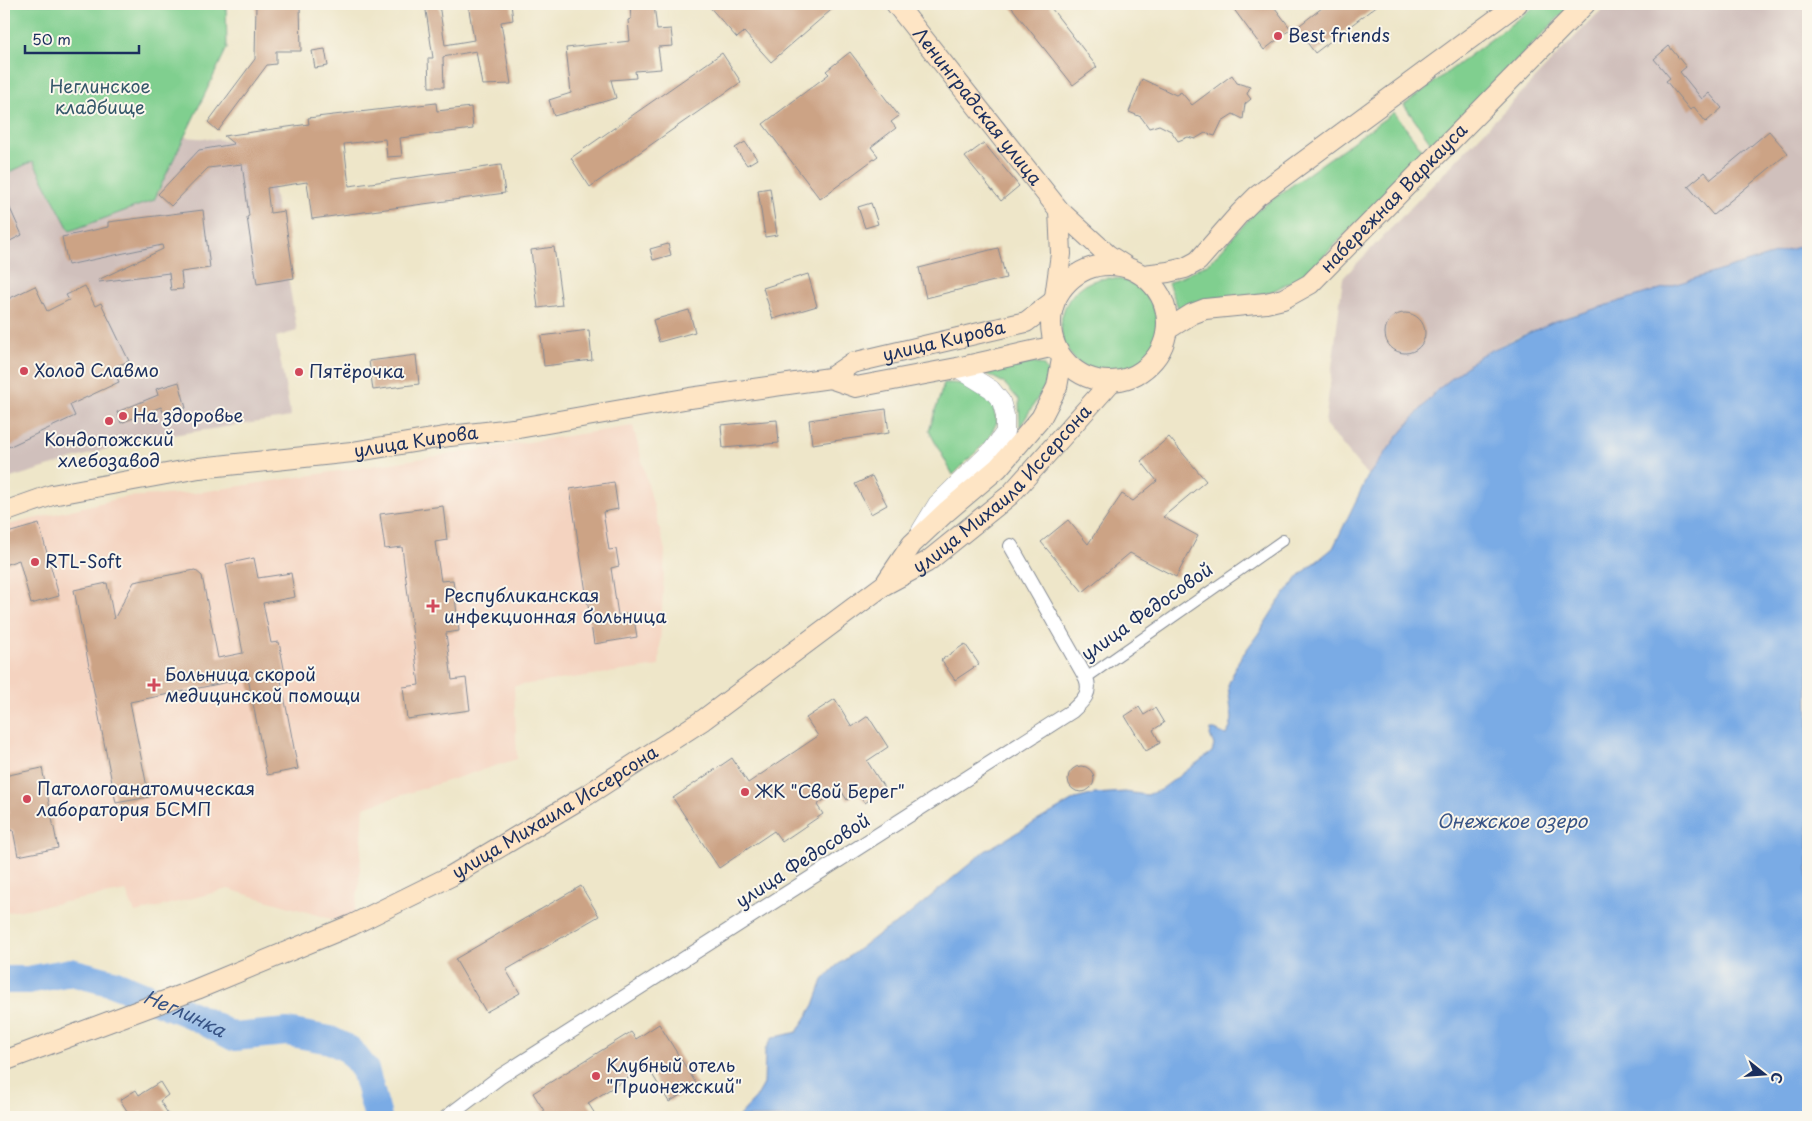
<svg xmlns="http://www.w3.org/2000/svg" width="1812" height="1121" viewBox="0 0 1812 1121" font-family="'Playpen Sans',sans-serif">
	<rect width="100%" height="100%" fill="#fbf7ec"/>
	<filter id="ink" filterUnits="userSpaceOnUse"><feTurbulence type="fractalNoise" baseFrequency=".02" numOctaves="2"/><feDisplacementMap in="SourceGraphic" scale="10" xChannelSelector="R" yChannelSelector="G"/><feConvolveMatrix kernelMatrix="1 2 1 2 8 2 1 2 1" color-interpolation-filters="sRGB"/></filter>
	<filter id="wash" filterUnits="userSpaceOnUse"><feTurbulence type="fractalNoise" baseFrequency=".0096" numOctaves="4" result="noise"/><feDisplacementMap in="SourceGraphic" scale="20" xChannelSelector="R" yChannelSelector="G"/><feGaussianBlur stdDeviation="1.12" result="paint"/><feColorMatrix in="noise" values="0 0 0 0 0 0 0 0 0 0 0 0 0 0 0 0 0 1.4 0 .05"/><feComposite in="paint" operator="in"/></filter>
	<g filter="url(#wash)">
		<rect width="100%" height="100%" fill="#eee6c9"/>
		<path fill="#f4d3c0" d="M633,426L665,550L659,666L514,686L517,759L364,807L359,885L352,925L228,889L135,913L126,891L4,913V526L125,497L195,493Z"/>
		<path fill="#d0c0bc" d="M1610,4H1808V244L1605,307L1574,314L1517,337L1481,355L1436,391L1395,440L1368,476L1325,424L1343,278L1596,15Z
			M184,137L266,143L297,331L276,337L291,417L133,441L4,480V175L33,161L70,231L154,200Z"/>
		<path fill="#80cf8f" stroke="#4e7f76" d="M4,4H226L227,48L154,200L70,231L33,161L4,175Z
			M1538,4H1572L1433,146L1404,105Z
			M1394,112L1425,154L1307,273L1271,292L1253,296L1213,298L1180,312L1168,283L1207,264L1216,256L1255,212Z
			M1061 326a48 48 0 1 1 96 0a48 48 0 1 1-96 0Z
			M1028,362L1043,365L1048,372L1044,388L1020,427L1019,400L1004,383L985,373Z
			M944,383C962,383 982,385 992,403C994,409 995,416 997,422L988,440L953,475L929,431Z"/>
		<path fill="#7aabe5" stroke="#4a6da2" d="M1808,244V1117H738L756,1098L764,1084L765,1050L772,1038L797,1032L814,1005L823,980L835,967L876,936L905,918L985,851L1075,799L1095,794L1125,792L1147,795L1160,790L1212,752L1214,745L1210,735L1211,730H1215L1226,735L1230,728L1232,719L1228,685L1239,660L1258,634L1279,601L1300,575L1333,548L1368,476L1395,440L1436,391L1481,355L1555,321Z"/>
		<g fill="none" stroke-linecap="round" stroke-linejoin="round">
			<path stroke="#7aabe5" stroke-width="28" id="s1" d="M4,980H28L71,972L113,983L194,1016L234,1037L287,1032L330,1040L350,1050L365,1070L378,1117"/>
		</g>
		<g id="blocks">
			<path fill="#cca385" d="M256,4H300L301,51H276V64L267,65L218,131L208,122L255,59Z
				M425,4H439L445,45L474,40L468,4H511L513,20L501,22L511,84L482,85L476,51L443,57L444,87H429L428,58H433Z
				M630,4H654L657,30L671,29L673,46L658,47L661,69L635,71L636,78L611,80L616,98L554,116L549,100L571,93L566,48L630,41L628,20L631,19Z
				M707,4H838L771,62L744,32L737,38Z
				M1009,4H1048L1097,67L1073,85Z
				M1230,4H1272L1291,29L1264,50Z
				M1327,4H1379L1315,53L1296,28Z
				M1669,46L1686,67L1680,72L1702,99L1709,93L1722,108L1706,122L1694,107L1690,110L1666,81L1670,78L1654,59Z
				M325,49L328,66L315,68L312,51Z
				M850,52L899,116L891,122L896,128L871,147L878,156L820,199L763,124L829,74L826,71Z
				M722,53L741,82L590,187L571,158Z
				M1232,75L1237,83L1250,87L1247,94L1251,99L1245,104L1243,119L1233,114L1222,121L1215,136L1205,133L1195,139L1188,137L1178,141L1171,131L1159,125L1149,128L1141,117L1129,112L1142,79L1176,95L1181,92L1192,105Z
				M436,103L437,111L471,107L473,129L400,138L402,156L387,157L385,139L344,144L349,186L501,165L505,193L312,219L307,182L267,188L270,213L284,211L294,278L257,284L247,217L249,216L242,164L208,168L171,206L158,194L199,150L234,144L224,136L309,124L308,118Z
				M1769,131L1788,153L1713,215L1688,186L1705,172L1711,179Z
				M745,142L757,159L747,165L735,148Z
				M984,143L1019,186L1001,201L965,157Z
				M770,188L777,235L765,237L758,190Z
				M4,195L22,235L4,244Z
				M871,203L878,224L865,228L858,207Z
				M203,210L210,268L181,272L183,289L171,290L169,273L99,282L98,280L163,249L162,245L68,265L62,237L108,227V222Z
				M668,244L671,255L653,260L650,249Z
				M554,247L562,305L538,308L531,250Z
				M998,248L1006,278L926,298L919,268Z
				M808,274L817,306L773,319L763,288Z
				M35,286L47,311L69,300L66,295L85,286L95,306L101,303L129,361L112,368L119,382L70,405L75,416L4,449V301Z
				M689,310L695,332L659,342L653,320Z
				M1385 333a20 20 0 1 1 40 0a20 20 0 1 1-40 0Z
				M589,330L592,360L544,366L541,336Z
				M416,355L419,384L373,390L369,361Z
				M179,382L186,408L164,414L161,407L121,423L117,412L158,395L156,389Z
				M886,409L889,433L812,444L809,420Z
				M777,420L779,443L723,448L721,425Z
				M1169,437L1206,481L1163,517L1198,536L1176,577L1130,553L1083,592L1041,542L1068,520L1088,544L1122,494L1133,501L1157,481L1141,461Z
				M872,476L887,505L871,514L855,484Z
				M614,482L618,509L603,512L609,550L616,549L619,566L611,568L618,615L633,613L637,637L594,644L570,489Z
				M443,506L447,540L435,542L441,581L453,580L459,631L446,633L452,680L466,678L470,710L407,719L403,687L419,685L402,547L385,549L380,514Z
				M39,524L59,596L31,604L19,560L4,565V534Z
				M254,558L258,578L291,573L295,597L263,603L271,643L279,642L286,679L281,680L298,769L267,775L248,678L130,702L149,797L116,803L74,590L107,583L114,619L134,582L195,570L202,576L218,658L243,653L226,564Z
				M965,644L979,664L955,680L941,660Z
				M835,699L852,727L868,716L888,747L867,761L885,789L865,803L858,793L847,800L840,789L817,805L823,814L782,842L774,831L719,868L673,798L732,758L748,783L818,736L806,718Z
				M1139,707L1144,715L1155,708L1164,723L1153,730L1160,743L1146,751L1125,716Z
				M1068 779a13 13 0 1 1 26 0a13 13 0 1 1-26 0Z
				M42,768L58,848L18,856L13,830L9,831L5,814L9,813L4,776Z
				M581,886L599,916L506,970L520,993L486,1012L455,959Z
				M659,1024L697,1085L669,1102L647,1066L588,1103L597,1117H548L533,1093L631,1032L636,1039Z
				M160,1082L168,1095L160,1101L170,1117H144L141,1112L131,1117L120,1100L136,1090L139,1095Z"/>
		</g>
	</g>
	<g filter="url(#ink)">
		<use href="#blocks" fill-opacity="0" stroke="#848a94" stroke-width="1"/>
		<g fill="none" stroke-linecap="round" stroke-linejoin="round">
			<g stroke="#848a94" stroke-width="12">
				<path id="pedestrian" d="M1086,678L1283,540"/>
			</g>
			<g stroke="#848a94" stroke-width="16">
				<path id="minor" d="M447,1117L501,1076L1072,711C1083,701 1092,693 1086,678L1011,546"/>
			</g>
			<g stroke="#848a94" stroke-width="19">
				<path id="tertiary" d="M921,530L937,504L992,450L1005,432V415L1001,401L991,389L957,368"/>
			</g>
			<g stroke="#848a94" stroke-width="22">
				<g id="secondary">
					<path id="s2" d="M896,4L1059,210L1108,255L1125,266"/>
					<circle cx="1109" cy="323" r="58"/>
					<path d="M1144,275L1168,272L1185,268L1198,261L1240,213L1257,196L1517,4"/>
					<path d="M1055,297L1061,254L1059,210"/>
					<path id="s3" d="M1168,329L1192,314L1205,309L1266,303L1283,299L1310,284L1585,4"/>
					<path d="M830,378L856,387L957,368L1055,346"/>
					<path id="s4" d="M4,512L52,495L199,468L352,452L450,436L513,429L690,398L830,378L852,363L1026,322L1055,300"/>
					<path d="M887,581L912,544L946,512L998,468L1041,418L1057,387L1062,359"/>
					<path id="s5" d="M4,1061L197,989L352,925L451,876L587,795L703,720L884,585L927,562L1010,495L1111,382"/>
				</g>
			</g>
			<use href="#pedestrian" stroke="#fff" stroke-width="10"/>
			<use href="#minor" stroke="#fff" stroke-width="14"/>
			<use href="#tertiary" stroke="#fff" stroke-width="18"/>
			<use href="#secondary" stroke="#fee5c5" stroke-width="20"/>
		</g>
	</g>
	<g fill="#d1495b" stroke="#fbf7ec" stroke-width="2">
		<circle cx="1278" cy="36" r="5"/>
		<circle cx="24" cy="371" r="5"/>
		<circle cx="299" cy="372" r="5"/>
		<circle cx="123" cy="416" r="5"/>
		<circle cx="109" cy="421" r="5"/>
		<circle cx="35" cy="562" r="5"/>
		<path d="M430.5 598.5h5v5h5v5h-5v5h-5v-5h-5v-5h5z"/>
		<path d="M151.5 677.5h5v5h5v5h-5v5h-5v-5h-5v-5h5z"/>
		<circle cx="745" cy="792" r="5"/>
		<circle cx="27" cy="799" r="5"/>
		<circle cx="596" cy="1076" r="5"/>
	</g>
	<g text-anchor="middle" stroke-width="4" stroke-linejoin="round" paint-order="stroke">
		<g font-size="18" fill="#1b2f5e" stroke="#fbf7ec" text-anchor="start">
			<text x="1288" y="42">Best friends</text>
			<text x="34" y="377">Холод Славмо</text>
			<text x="309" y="378">Пятёрочка</text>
			<text x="133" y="422">На здоровье</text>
			<text x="109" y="446" text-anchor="middle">Кондопожский<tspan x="109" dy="21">хлебозавод</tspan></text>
			<text x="45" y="568">RTL-Soft</text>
			<text x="444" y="602">Республиканская<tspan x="444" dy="21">инфекционная больница</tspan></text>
			<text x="165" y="681">Больница скорой<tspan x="165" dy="21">медицинской помощи</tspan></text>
			<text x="37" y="795">Патологоанатомическая<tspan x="37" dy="21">лаборатория БСМП</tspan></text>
			<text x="755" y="798">ЖК "Свой Берег"</text>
			<text x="606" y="1072">Клубный отель<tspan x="606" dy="21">"Прионежский"</tspan></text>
		</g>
		<g font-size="18" fill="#34576a" stroke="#fbf7ec">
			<text x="100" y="93">Неглинское<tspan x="100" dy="21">кладбище</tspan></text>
		</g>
		<g font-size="18" fill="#1b2f5e" stroke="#fbf7ec">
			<text dy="6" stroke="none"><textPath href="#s2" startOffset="131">Ленинградская улица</textPath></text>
			<text dy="6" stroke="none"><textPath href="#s3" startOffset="272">набережная Варкауса</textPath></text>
			<text dy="6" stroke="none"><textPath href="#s4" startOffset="959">улица Кирова</textPath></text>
			<text dy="6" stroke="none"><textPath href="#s4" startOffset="419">улица Кирова</textPath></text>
			<text dy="6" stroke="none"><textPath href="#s5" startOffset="1160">улица Михаила Иссерсона</textPath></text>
			<text transform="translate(1147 612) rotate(-35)" y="6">улица Федосовой</text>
			<text dy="6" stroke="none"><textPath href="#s5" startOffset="606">улица Михаила Иссерсона</textPath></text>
			<text transform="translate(803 861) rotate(-33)" y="6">улица Федосовой</text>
		</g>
		<g font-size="19" font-style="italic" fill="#385486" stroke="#fbf7ec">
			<text x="1512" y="828">Онежское озеро</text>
			<text dy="7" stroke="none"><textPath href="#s1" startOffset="189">Неглинка</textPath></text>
		</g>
	</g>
	<rect width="1812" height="1121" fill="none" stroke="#fbf7ec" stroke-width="20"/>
	<g transform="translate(1764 1074) rotate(107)" stroke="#fbf7ec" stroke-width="4" paint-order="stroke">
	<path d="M0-4L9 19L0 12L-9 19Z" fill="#1b2f5e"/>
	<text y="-8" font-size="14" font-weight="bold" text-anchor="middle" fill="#1b2f5e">С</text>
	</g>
	<path d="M25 45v8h114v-8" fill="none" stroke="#1b2f5e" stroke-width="2.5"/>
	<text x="32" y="45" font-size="15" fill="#1b2f5e" stroke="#fbf7ec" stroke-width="4" paint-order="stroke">50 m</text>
</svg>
